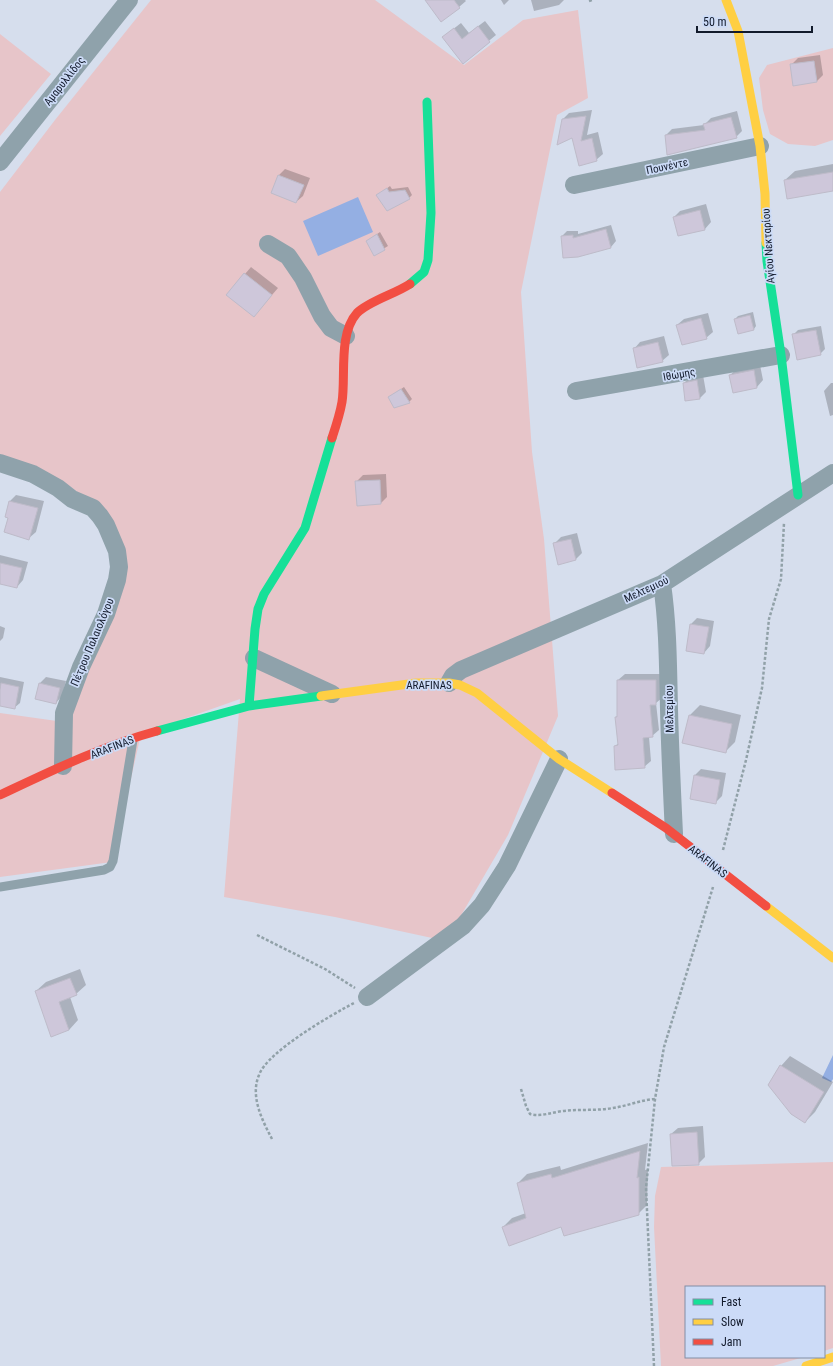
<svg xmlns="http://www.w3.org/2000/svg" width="833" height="1366" viewBox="0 0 833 1366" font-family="'Roboto Condensed',sans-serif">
	<rect width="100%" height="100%" fill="#d6deed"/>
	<path fill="#e7c5c9" d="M151,0H375L464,65L523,20L578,10L588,98L557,115L521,292L532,452L544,539L558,716L508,835L446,941L335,917L224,897L240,699L141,734L112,862L0,877V713L64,722L127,563L104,514L71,487L30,467L0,457V192L55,120Z
		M0,34L51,74L0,136Z
		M833,48V140L815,146L788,144L770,134L763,110L759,78L767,65Z
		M833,1162V1348L824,1351V1287H686V1357H804L773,1366H661L654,1227L655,1196L661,1167Z"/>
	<path fill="#94afe3" d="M358,197L373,232L318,256L303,221Z
		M833,1055V1079L831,1082L822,1078Z"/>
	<path fill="#0003" d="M428,0H465L466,1L459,7Z
		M501,0H509L504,5Z
		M531,0H564L559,5L534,11Z
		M485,21L496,35L463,62L443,37L461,23L469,33Z
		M820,55L823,75L817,81L791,65L798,58Z
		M592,110L587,135L598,132L603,154L596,160L573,137L563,119L569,113Z
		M737,111L742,131L736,137L666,135L672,129L704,125L711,118Z
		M833,164V190L785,180L795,171Z
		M285,169L310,178L303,196L296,202L272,192L279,175Z
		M390,186L392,189L408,187L412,195L409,198L378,195Z
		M706,204L711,222L705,229L674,217L680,211Z
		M611,225L616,241L611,247L578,256L562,236L567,231H578V234Z
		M380,232L388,246L375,254L367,241Z
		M251,267L278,288L254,316L227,295Z
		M753,312L756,326L754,329L735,319L738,316Z
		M708,313L713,332L706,338L677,325L684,319Z
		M821,326L825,349L820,354L793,335L798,330Z
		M664,336L669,355L662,361L634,349L640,342Z
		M760,365L763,380L757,387L734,392L730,375L737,369Z
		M703,375L706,392L700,398L684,383L690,377Z
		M831,383H833V415L830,416L824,391Z
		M404,387L412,399L409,402L395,407L389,397Z
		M386,474L387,497L381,503L356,482L363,475Z
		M16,495L44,501L36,532L29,538L10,517V501Z
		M577,533L582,553L575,560L554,544L561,537Z
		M0,555L28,562L23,580L17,587L0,582Z
		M697,618L714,621L710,646L704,653L691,624Z
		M0,626L5,628L3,638L0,641Z
		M625,674H662V698L656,703L659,730L652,736L649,737L651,761L644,767L615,746L619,743L616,717L618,715V680Z
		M0,677L24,682L20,703L14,708L0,705Z
		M46,677L66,681L62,696L56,703L36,698L40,683Z
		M700,705L741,715L735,742L725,752L683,743L690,715Z
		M701,769L726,773L722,796L715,803L695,775Z
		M80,969L86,985L76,994L70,997L78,1020L69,1030L36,991L46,982Z
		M790,1056L833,1082L815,1112L805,1122L781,1066Z
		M703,1126L705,1157L698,1164L671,1134L678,1128Z
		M648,1143L645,1170L648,1169L647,1205L638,1214L562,1226L503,1227L512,1218L526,1213L518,1183L527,1174L560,1166L561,1170Z"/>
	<path fill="#cec7da" stroke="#bebbc9" d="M425,0H454L460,8L441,22Z
		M478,26L490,42L463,64L442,37L454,28L462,39Z
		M814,61L817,82L793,86L790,64Z
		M586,116L581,141L592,138L597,161L579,166L572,138L557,145L562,119Z
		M731,117L737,138L667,155L665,135L705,130L703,124Z
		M833,172V191L787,199L784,180Z
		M278,175L304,185L296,203L271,193Z
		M387,188L389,192L405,190L410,199L387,211L376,195Z
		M700,210L705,230L678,236L673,217Z
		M606,229L611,248L578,257L563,258L561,236L573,235V238Z
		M377,234L385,250L374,256L366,241Z
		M244,273L272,295L254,317L226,295Z
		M750,315L754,330L738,334L734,319Z
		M701,318L707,339L682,345L676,325Z
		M816,330L821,355L797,360L792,334Z
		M658,342L663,362L637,368L633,348Z
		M754,370L757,388L733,393L729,375Z
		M697,380L700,399L685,401L683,383Z
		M401,389L410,403L394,408L388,397Z
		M380,480L381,504L357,506L355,481Z
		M9,501L38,508L29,540L4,532L8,518L5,517Z
		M571,539L576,560L558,565L553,543Z
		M0,563L22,568L17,588L0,584Z
		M690,624L709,627L704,654L686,651Z
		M617,680H656V705H650L653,737L643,738L645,768L615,770L614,746L618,745L615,717H617Z
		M1,683L19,687L15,709L0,706V690Z
		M39,683L60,688L56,704L35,699Z
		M689,715L732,724L726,753L682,743Z
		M694,775L720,780L716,804L690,799Z
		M70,978L77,995L59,1002L69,1030L51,1037L35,991Z
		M780,1065L824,1092L805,1123L791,1114L768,1085Z
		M697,1132L699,1165L672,1166L670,1134Z
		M640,1151L637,1178L639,1177V1215L564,1236L561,1227L509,1246L502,1227L526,1218L517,1183L551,1174L552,1178Z"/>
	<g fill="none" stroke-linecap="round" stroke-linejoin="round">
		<path stroke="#91a1a8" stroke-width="2.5" stroke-dasharray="3 2" stroke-linecap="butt" d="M589,1L592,0
			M723,850L746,760L762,688L769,619L781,579L784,523
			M257,935L325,969L355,988
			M521,1089L526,1106L530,1114C542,1117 552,1112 564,1111C580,1109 597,1111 613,1108C627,1106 641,1100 655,1099
			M272,1139C262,1120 250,1096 259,1075C267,1052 331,1015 354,1003
			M654,1366L646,1188L655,1099L664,1047L713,887"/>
		<path stroke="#8fa2ab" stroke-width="9" d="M0,887L104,870L110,867L113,861L133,740"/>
		<path stroke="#8fa2ab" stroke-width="18" d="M0,162L129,0
			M574,185L760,146
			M268,244L288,256L303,278L322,316L331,328L346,336
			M576,391L781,355
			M0,463L33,474L58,488L72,499L93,508L100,516L106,525L117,551L119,567L117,580L106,614L81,667L64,713L63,766
			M662,584C668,625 668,668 669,709C670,751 672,792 674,834
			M254,658L332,694
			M449,683L453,676L461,670L662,584L833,473
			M367,997L463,926L482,905L507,866L559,759"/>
		<path stroke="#16e098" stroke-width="9" d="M766,243L767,261L781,355L798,495
			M410,284L424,272L428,260L431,213L427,102
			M249,706L255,629L258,609L264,594L305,528L332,438
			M157,731L249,706L321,696"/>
		<path stroke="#ffcf43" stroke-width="9" d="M726,0L738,31L760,146L765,194L766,243
			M321,696L416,683H449L460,685L477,693L559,759L612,793
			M766,906L833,958
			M806,1366L833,1357"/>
		<path stroke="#f24e42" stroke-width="9" d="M332,438C336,426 340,414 342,402C346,377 338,334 357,313C369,301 395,294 410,284
			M612,793L666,828L766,906
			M0,795C51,771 102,746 157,731"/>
	</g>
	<g text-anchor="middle" stroke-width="3.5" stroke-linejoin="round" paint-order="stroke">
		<g font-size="11" fill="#121a2b" stroke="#ccdbf7">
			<text transform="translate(64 81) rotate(-52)" y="4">Αμαρυλλίδος</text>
			<text transform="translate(667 166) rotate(-12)" y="4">Πουνέντε</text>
			<text transform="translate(768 246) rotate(-94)" y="4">Αγίου Νεκταρίου</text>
			<text transform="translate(679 374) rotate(-10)" y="4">Ιθώμης</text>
			<text transform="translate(646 589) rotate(-25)" y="4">Μελτεμιού</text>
			<text transform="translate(92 642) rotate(-67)" y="4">Πέτρου Παλαιολόγου</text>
			<text x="429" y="689">ARAFINAS</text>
			<text transform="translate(669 709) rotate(-91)" y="4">Μελτεμίου</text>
			<text transform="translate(112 747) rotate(-21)" y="4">ARAFINAS</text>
			<text transform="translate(708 861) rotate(38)" y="4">ARAFINAS</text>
		</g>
	</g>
	<rect x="685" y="1286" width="140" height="72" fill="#ccdbf7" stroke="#828ea5"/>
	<rect x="693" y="1299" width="20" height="6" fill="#16e098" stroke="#828ea5"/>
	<text x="721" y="1306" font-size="12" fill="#121a2b">Fast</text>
	<rect x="693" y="1319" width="20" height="6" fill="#ffcf43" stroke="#828ea5"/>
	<text x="721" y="1326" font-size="12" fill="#121a2b">Slow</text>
	<rect x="693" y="1339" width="20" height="6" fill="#f24e42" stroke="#828ea5"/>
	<text x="721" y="1346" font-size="12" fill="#121a2b">Jam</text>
	<path d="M697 26v6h115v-6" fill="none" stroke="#121a2b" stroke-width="2"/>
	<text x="703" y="26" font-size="12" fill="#121a2b" stroke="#ccdbf7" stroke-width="3" paint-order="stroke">50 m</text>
</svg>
